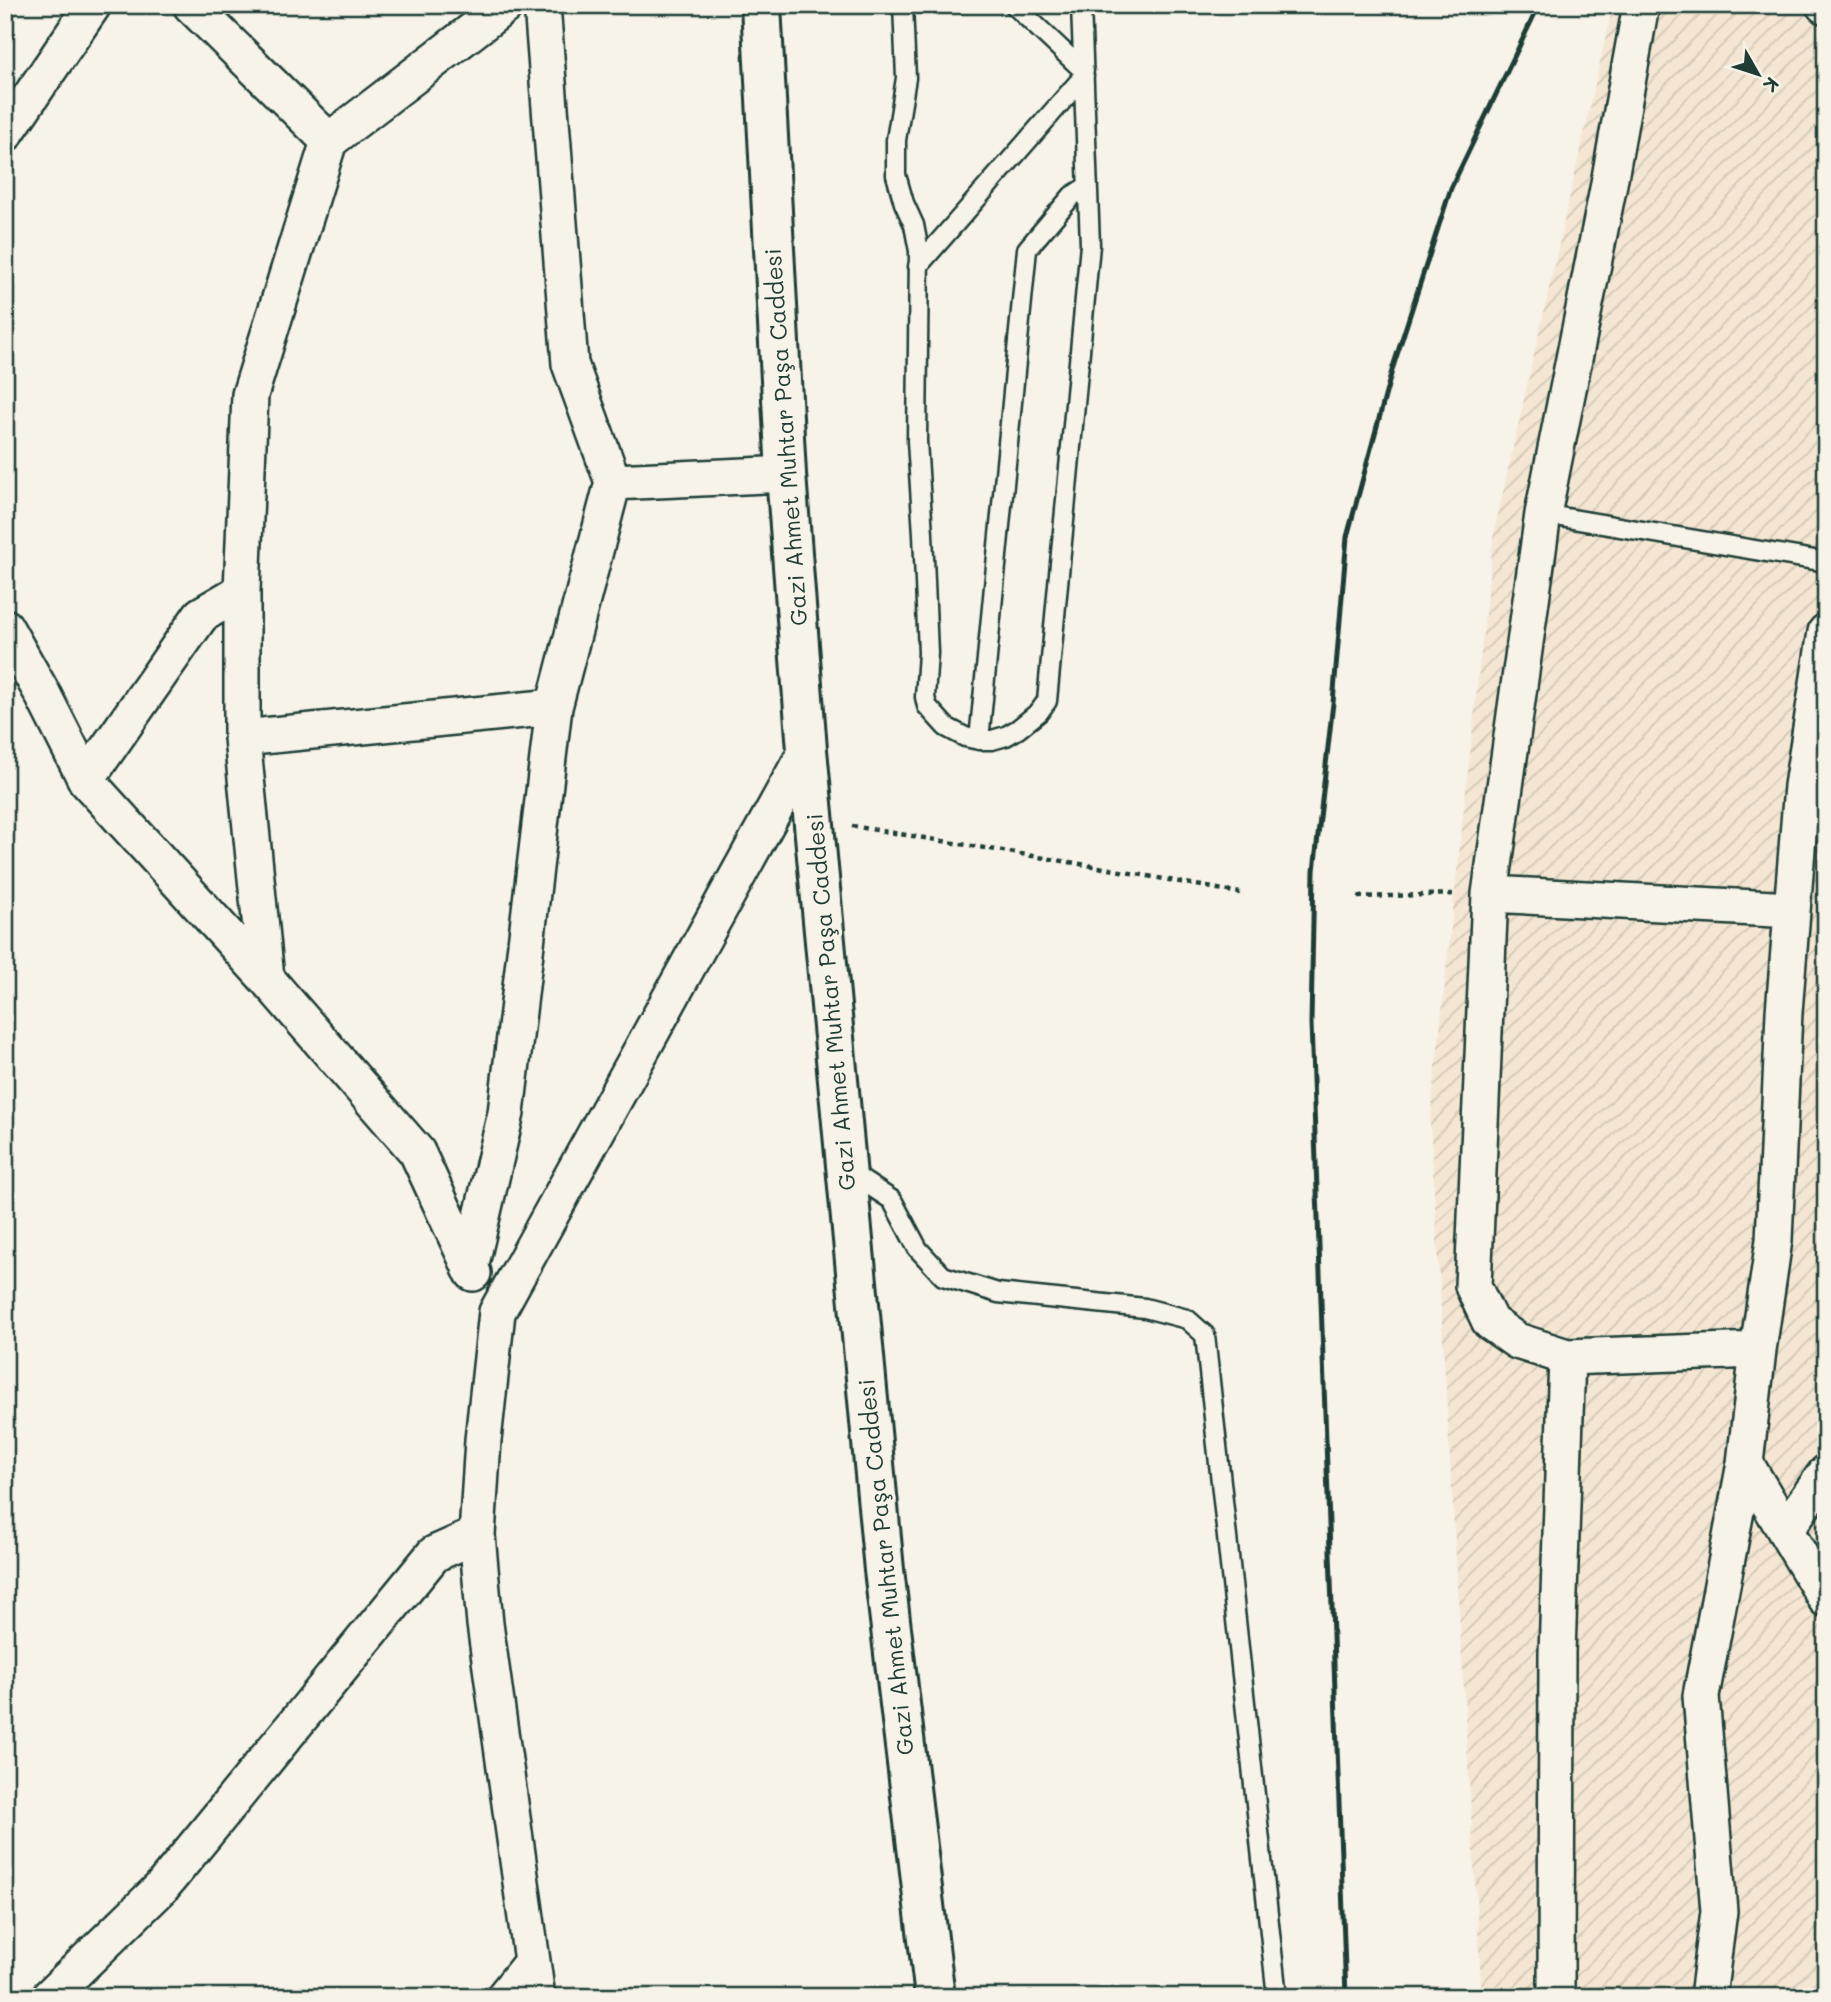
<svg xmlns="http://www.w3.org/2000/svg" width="1831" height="2002" viewBox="0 0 1831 2002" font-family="Mali,sans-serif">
	<defs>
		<pattern id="industrial-furrows" width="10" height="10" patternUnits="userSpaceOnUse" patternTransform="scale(1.75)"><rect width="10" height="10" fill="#f4e6d2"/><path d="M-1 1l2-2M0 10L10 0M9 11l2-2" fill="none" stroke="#d1c6b5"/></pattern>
	</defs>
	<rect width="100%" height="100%" fill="#f7f3e8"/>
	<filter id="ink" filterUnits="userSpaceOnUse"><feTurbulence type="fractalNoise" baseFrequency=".0143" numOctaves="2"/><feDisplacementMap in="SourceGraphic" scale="14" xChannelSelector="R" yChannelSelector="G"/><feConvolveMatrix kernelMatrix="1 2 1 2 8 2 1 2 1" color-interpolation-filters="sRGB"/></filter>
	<g filter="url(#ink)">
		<path fill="url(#industrial-furrows)" d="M1613,5H1826V1997H1482L1430,1122L1494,532Z"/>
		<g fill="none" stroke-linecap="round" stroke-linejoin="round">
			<g stroke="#1f3d34" stroke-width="23">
				<path id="service" d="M903,5L906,78L896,140V175L904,203L914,225L919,251L917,441L923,534L928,653L925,697L927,706L946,727L965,737L979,740H992L1006,736L1018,729L1039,712L1047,701L1090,245L1081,5
					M1014,5L1084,71
					M918,266L1084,76
					M1543,514L1826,562
					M979,740L1027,249L1072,196L1088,186
					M849,1172L892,1200L918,1249L943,1276L998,1293L1145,1308L1187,1319L1205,1335L1277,1997"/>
			</g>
			<g stroke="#1f3d34" stroke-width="40">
				<path id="minor" d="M191,5L329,141L506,5
					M1824,5L1826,6
					M5,134L93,5
					M613,482L786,474
					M5,627L42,693L86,780L266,978L417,1152L473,1273
					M242,738L554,707
					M86,780L201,615L242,591
					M1490,894L1792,910
					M266,978L242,738V591L250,395L329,141
					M470,1268L506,1113L554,707L613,482L570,364L542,5
					M1567,1357L1758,1350
					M1745,1463L1826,1599
					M1785,1530L1826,1473
					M49,1997L161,1888L434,1554L477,1535
					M504,1997L532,1962
					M537,1997L485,1624L477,1535L483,1440L497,1312L807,750
					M1556,1997L1557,1653L1567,1357L1517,1341L1490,1322L1473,1286L1490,894L1543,514L1608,189L1641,5
					M1708,1997L1719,1911L1701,1696L1745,1463L1758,1350L1774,1240L1784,1012L1802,786L1826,632"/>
			</g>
			<g stroke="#1f3d34" stroke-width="44">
				<path id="tertiary" d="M761,5L786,474L807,750L884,1570L935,1997"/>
			</g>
			<path stroke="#1f3d34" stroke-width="4.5" stroke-dasharray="5 5" stroke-linecap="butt" d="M852,826L1093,866L1240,893
				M1358,897L1456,894"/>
			<use href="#service" stroke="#f7f3e8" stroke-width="18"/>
			<use href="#minor" stroke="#f7f3e8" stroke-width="35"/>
			<use href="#tertiary" stroke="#f7f3e8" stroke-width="38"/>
			<path stroke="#1f3d34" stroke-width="5" d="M1346,1997L1311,1023L1314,871L1333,703L1347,537L1393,367L1451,188L1539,5"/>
		</g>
	</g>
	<g text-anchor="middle" stroke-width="6" stroke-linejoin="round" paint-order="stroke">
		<g font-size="23" fill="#1f3d34" stroke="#f7f3e8">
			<text transform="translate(786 437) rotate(-94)" y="8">Gazi Ahmet Muhtar Paşa Caddesi</text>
			<text transform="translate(831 1002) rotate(-95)" y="8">Gazi Ahmet Muhtar Paşa Caddesi</text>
			<text transform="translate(886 1567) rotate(-96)" y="8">Gazi Ahmet Muhtar Paşa Caddesi</text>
		</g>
	</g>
	<rect width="1831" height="2002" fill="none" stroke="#f7f3e8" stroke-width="28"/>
	<rect x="14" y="14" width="1803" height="1974" fill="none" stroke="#1f3d34" stroke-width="2.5" filter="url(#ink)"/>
	<g transform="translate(1758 74) rotate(129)" stroke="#f7f3e8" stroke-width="5" paint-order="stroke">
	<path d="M0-5L12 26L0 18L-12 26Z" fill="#1f3d34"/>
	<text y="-10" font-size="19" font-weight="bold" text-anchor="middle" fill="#1f3d34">K</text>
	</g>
</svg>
